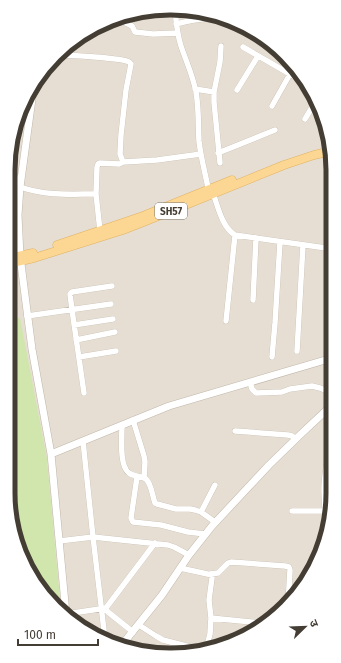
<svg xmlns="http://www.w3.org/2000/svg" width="341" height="663" viewBox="0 0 341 663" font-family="'Fira Sans','Noto Sans Devanagari',sans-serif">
	<rect width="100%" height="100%" fill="#f2ede4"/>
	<path fill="#e6ded2" d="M181,8L243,25L278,48L305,80L332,149L333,503L316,565L285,608L233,643L181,655L129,650L80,628L42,592L17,545L8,492V160L25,98L64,48L118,17Z"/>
	<path fill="#d0e6ad" d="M8,318H20L47,459L61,610L42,592L17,545L8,492Z"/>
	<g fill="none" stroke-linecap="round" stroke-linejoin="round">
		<g stroke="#c0b7aa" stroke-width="6">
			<path id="minor" d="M175,9C176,21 177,34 181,46C186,61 193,76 196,92C199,109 198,125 199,141C201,159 206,176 209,193
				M121,16L122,21L132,26L135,32L153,34L178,33
				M176,24C191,20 205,17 221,19
				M243,47L307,84
				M58,55C68,55 123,58 129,62C130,62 130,64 131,64L126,90L121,135L120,154L123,162
				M195,89L214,92
				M237,90L258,56
				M272,106L294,67
				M305,119L314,104
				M218,153L275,130
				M10,155L16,181L20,187C47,196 68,194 96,194
				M220,163L214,102V92L220,62L221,46
				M213,193C218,207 222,227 235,235L326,248
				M8,229L19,228
				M100,231L96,194L97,167L98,164L100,163L119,164L123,162L157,160L201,154
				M253,300L256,238
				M27,316L111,304
				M226,321L235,235
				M74,325L113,319
				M76,340L115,332
				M297,351L303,245
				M79,357L116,351
				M272,357L275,323L280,242
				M250,382L252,389L256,393L282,392L290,389L312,386L320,388L332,393
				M84,393L72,310L70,294L72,292L112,286
				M133,420L144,456L145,462L144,478
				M122,425C122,437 119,466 129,473C134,477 142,476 146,479C152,485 152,495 155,503L157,504L176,509H190L195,510L201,512L215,522
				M235,431L288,435L292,436L296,439
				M83,441L93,537L105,639
				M137,477L131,518L133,522L161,525L188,532L205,534
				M324,486H333
				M292,511H330
				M325,511C325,504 324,496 324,489C324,472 329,455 332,438
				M201,512L215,485
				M59,541L93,537L168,545L174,547L189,555
				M180,568L212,575V578L209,600L211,618L210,634L206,649
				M211,574L218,573L228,563L231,562L285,566L289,567L290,570L288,604
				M105,608L108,612L133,632
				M66,614L106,608L155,543
				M211,618L262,623
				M139,625L156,636L163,640L202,650"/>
		</g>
		<g stroke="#c0b7aa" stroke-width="8">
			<path id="tertiary" d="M33,88L32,99L20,187L18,215L20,256L26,303L32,349L51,454L66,614
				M51,454L169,406L332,358
				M121,646L162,595L189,555L212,526L269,465L302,433L332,405"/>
		</g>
		<g stroke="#e1b263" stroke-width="9">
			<path id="primary" d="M57,245L143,216L232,180
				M8,258L33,253
				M8,264L34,258L123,230L146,221L284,165L314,155L332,151"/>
		</g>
		<use href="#minor" stroke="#fff" stroke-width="5.5"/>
		<use href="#tertiary" stroke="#fff" stroke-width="7"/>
		<use href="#primary" stroke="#fcd793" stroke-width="8"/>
	</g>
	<g text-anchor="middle" stroke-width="3" stroke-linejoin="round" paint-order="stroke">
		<rect fill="#fff" stroke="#7c7771" stroke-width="1" x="155" y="203" width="32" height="16" rx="3"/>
		<g font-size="10" font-weight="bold" fill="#443d34">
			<text x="171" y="215">SH57</text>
		</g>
	</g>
	<path d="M0 0H341V663H0ZM170 15H171A155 155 0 0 1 326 170V493A155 155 0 0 1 171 648H170A155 155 0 0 1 15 493V170A155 155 0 0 1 170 15Z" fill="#fff" fill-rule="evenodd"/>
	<path fill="none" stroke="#443d34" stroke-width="5" d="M170 15H171A155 155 0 0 1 326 170V493A155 155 0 0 1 171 648H170A155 155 0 0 1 15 493V170A155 155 0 0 1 170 15Z"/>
	<g transform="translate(305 627) rotate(67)" stroke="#ffffff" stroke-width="3" paint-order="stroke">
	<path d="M0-3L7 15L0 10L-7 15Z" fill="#443d34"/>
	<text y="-6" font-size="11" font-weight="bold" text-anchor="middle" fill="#443d34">उ</text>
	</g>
	<path d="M18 639v6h80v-6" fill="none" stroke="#443d34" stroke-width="2"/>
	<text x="24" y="639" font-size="12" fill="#443d34" stroke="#ffffff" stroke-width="3" paint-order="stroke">100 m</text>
</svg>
